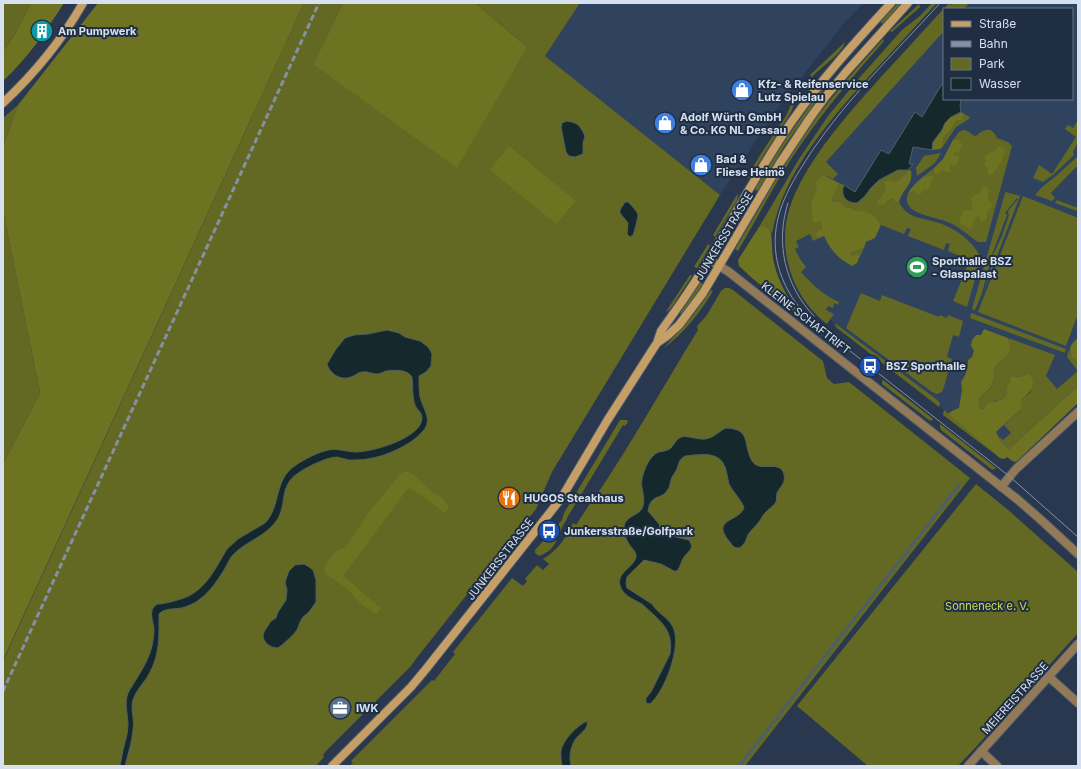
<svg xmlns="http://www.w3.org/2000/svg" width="1081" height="769" viewBox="0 0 1081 769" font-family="Inter,sans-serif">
	<rect width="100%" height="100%" fill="#29384e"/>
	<path fill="#2f435e" d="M580,3H864L845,22L779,106L720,195L545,56Z
		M956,3H1078V403L1016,462L1012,461L1007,457L1004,459L1000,458L944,410L837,328L830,319L828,321L804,290L789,232L805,186L944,19V99H1072V9H950Z"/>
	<path fill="#636822" d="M3,3H31L14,36L3,51Z
		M304,3H343L313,64L527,47L475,3H580L545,56L720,195L552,472L536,509L526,522L499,554L419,655L410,667L326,751L323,755L324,757L316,766H3V661Z
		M898,3H902L883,24L880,22Z
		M932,3H937C916,25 896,48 875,70C833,116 783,171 772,234L770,229L763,225L759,227L799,159L828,116L861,76L902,30L920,16Z
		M949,3L951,5L953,3H969L964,9H944V31L826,162L838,174L833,179L823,175C819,186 814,195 810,205L812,213V220L820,221L822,229L816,236L817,239L813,241L810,234L796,241L799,247L795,249L800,259L806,267L801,272C812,284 823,295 839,302L838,305L834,303L833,308L828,306L826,310L834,314L827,324C792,297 776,249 790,207C794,194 801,181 808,169C829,135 855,106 881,77C904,52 926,28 949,3Z
		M919,4L920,7L892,32L890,31Z
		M883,39L884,41C855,74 827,107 802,143C778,177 759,215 738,251L735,249C756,214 776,178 798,144C823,106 853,72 883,39Z
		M845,42C843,53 820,68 812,77L810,75Z
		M823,87L824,88L818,99L785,145L758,191L756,190L755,189L783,143Z
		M795,96L797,97L791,112L749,178L747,177L762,152L786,116Z
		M18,105L3,147V118Z
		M964,114L970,117L969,119L956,127L942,148L940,149L943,145C942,134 946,136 951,130C953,127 955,123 956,120L961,119Z
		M1078,120V142L1073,152L1074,155L1054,174L1043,182L1033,178L1039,165L1052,174L1076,137L1065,129L1068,125L1073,128Z
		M963,130C970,130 970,135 976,136C985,128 992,127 997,138L1008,142L1012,146L986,242H978C969,236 961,228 950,223C936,216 897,215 909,191L911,193L914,191L917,192L922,193L925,189L927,177L924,176L933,169L934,173L942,170L946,172H950V167C955,159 955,148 957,139L953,140L959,132Z
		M941,153L935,163L917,176L916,168L924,156Z
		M1078,156V165L1051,193L1055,198L1052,201L1035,195L1042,187L1056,176Z
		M898,170H908C901,181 897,180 886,186L887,190L883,193L887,201L892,198L895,202H899C908,220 922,217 939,223C955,228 974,242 981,258L967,307L953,301L969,262L964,260L965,258L948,251L950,244L946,243L944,250L908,236L911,229L907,228L904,234L881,225L877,219L861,211H855L851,208L845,207L840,202H834L832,200C834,193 838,189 839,183L844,185L843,189L865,196C874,182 883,177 898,170Z
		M1006,192L1020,196L984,290L995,256L993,255L1002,236L1009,215L1008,211L1018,199L1017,198L1005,213L1007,215L993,252L982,293L975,310L972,309L1005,193Z
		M738,193L737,200L715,237L713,235Z
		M1023,196L1078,218V314L1066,346L978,312Z
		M1057,200L1078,208V210L1077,211L1055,203Z
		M3,210L40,393L3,464Z
		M708,244L710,246L697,268L694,267Z
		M864,248L860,256L858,255L852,257L850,254L851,251Z
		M690,275L692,276L673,305L670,309L665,313Z
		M700,282L703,284L690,305L682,314H681L680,312Z
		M725,288H729L733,290L823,361L827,378L834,384L849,382L970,478L745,766H349L353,763L351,761L432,680L434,681L455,654L453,652L512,578L523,586L527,581L525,579L537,565L543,570L549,564L543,559C555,553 568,536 573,523L576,525L593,499H594C631,444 663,387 698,330L697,326L707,315L721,291Z
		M711,290L713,291C700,313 683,334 663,349L693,315Z
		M861,293L880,301L882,295L939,317L940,315L947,318L948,315L963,321L959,337L953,335L947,357L952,359L943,390L942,392L937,394L932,392L846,328Z
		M971,313L1066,349L1065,353L970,318Z
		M836,324L936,399L940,403L939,407L837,328L835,325Z
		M1008,338L1055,355L1046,376L1057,389L1078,371L1067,357L1069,349L1071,357L1078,362V386L1009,449L999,439L998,436L1003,440L1011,433L1004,425L1021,409V400L1031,392L1028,374L1020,377L1011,376L1009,384L1006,388L1007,394L1003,399L995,401L984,409L979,408C977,391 989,395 993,383C995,377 993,369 997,364C999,362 1003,360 1005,358C1008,356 1009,351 1011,348Z
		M883,380L932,418L933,420L930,421L882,384V382Z
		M944,410L1000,458L943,415Z
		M620,420H627L628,422L625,426L623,425L567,518V519C565,522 562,526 561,530C556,543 553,551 539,556L535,553V550L562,520L564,513Z
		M940,424L996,468L993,470L991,469L941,430L940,427Z
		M976,484L1007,509L1078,572V633L975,748L958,766H868L797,706Z"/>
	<path fill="#6d7321" d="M31,3H64C46,31 28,58 3,81V51L14,36Z
		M98,3H304L3,660V464L40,393L3,210V147L18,105Z
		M343,3H475L527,47L457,168L313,64Z
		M961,112L964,114L961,120H956C955,123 953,127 951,130C946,136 942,134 943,145L940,149L932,150L933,142L942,130L945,123L951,117Z
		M956,139L960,141L963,146L958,152L955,153L954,155L959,156L958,162L954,167L951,165L950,167L951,172H946L942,170L938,175L934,173L933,169L943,159L953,140Z
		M509,146L576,201L556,224L490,170Z
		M998,147H1002L1005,150C1004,157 1001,163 997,168C996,171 993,173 991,175L987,173L988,169L984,165L986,161L984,157L990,152L995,151Z
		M908,170L911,171C914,185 902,189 899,202H895L892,198L887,201L885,204L879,205L877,202L879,199L882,197L883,193L886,190L884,183L888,180L893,182C900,180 904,176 908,170Z
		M823,175L839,183C838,189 834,193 832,200L834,202H840L845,207L851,208L855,211C869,211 874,213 881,225L875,238L866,242L864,248L851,252L850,254L852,256L858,254L860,256L857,263L852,266C839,259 830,250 824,236L817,239L816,236L817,231L822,229L820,221L815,223L812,220V213L810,205L815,193L817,189L815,185L817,180Z
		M931,175L934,177L928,189H925L922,193L919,195L914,191L911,193L909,191L916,183L924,176L927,177Z
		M984,186L988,188L989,191L987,196L989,200L992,203L993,206L986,213L987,218L984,222L980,221V217L977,216L974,219L973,227L969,229L965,225H962L959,222L963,211L967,210L970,211L973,210C971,202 968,196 980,193L981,188Z
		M763,225L770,229C773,240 771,252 774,263C779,285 791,304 806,320L803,319L752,278L739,266L738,260L759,227Z
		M984,329L1008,338L1011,348C1010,351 1008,356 1005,358C1003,360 999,362 997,364C993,369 995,377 993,382C989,395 977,391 979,408L984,409L987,404L1003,399L1007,394L1006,388L1009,384L1011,376L1020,377L1028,374C1040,384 1029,393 1021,400V409L996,432L998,436L999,439L1009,449L1078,386V403L1016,462L1012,461L1007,457L1004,459L1000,458L948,414L952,411L959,408L962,390L961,382C966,375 968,369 968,360L972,357L974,351L971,346L972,340L976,335H981Z
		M1078,338V362L1071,357C1069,347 1070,345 1078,338Z
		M407,471L415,476L432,492L441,497L448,505L449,508L445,513L409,487L343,576L381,608L376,614L361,604L346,588L327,575L324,570L327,562L337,550L346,547L366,516L401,473Z"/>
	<path fill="#15282c" stroke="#4f5f66" d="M942,84H944V99H961L960,105L961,112L951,117L945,123L942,130L933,142L932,150L913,147L909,164H913L908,170H898L879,180L870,189L865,196L857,203C846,203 840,196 844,185L855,192L881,150L889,154L915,112L922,117Z
		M567,121C579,123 580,126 585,136L583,143V154L575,157L569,156L566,152L561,127L562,123Z
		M625,202H628C631,205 637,211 638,215C638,217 634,234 633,235C632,236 631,236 630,237L627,234L628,223L620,213V210Z
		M387,330L399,333L405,337L420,341L427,346L430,350L432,354L431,366L426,372L419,376C419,383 419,390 420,397C423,409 433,420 423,431C412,445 384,457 367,459C361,460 355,460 349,460C345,459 341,458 337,457C328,457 311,465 303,470C298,473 292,477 289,482C280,496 287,511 272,526C261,538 244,543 233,555C229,559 227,565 224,570C216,583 208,594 196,602C192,604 188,606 185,607C176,610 165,607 159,614C159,635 160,655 149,674C144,683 136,690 133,700C130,709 135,720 133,730C132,742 128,754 125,766H120C121,761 122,755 123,750C125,742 128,734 128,725C128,714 124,704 128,693C140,672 154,656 154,629C154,623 148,611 155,606C156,604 158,604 160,604C168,603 174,601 181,599C205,592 215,569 227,549L238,539L265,523C282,505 273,480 296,465C305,459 318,452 329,450C338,448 347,452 356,452C372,452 422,438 422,418C422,412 417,410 415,405C412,396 413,386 412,377C407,369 395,370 386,371C383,372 380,374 377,374C372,374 368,371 362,372C358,372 355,376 351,377C341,381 330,374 327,364L336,349L345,338L354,335L368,334Z
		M726,428C751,429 743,443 751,459C758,475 779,458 784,474C786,484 780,486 777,493C776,496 777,500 776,502C773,507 768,509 765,513C762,516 761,520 758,523C756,526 752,529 750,532C748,534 747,537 746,540C745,543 741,548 738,548C733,548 732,544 729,541C710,518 741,522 744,507C740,498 733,492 729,484C727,477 727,469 723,463C716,451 697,455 685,456C679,460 679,462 677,469C675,473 672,476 671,480C670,483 670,487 668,489C662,501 651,492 648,511L659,524L661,531L664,534L689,540C695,549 689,550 684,557C681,561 681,566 677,571H674L661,564L644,560L627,577L626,583L627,588L652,604C657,613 668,617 673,627C682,646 665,691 650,704L646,703V698L651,692L670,654C673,635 666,626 653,614C649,611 646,607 642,604C635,600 624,596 621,588C614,573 634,568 636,557C637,552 632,549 629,544C626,540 624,533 624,527C625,515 641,516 643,506C646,497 640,488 642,479C644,469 650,455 659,452C663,451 667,451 671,448C674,445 676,439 681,437C687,435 698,440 705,439C714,438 719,431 726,428Z
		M304,564L309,567L313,570L316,580V602L309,612L303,617L300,622L297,630L292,636L282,645L278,648L272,647L267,644L264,640L263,636L264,632L271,621L276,618L278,612L286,600L287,590L285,582L289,571L295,565Z
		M587,721C589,730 578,734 575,740C570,748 569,758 571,766H562C561,760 560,752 562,747C566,737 577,726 587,721Z"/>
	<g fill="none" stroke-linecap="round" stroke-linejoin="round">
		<path stroke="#4f5f66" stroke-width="3" d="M739,766L960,484"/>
		<g stroke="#48566b" stroke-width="10">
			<path id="minor" d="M708,259L729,272L1017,499L1040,519L1078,554
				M1001,487L1016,469L1078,412
				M1049,677L1078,703
				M981,751L997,766
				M968,766L1078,644"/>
		</g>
		<g stroke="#48566b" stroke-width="10">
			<path id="secondary" d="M3,103C34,74 62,40 83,3
				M657,343L661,331L683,300L695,282C727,230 755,175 790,124C820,81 855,42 891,3
				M332,766L411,687L426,669L552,510L562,497L607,421L653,349L657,343L667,336L679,325L703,293L780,163L810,118L826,96L846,72L908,3"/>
		</g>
		<use href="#minor" stroke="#927a57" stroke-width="8"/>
		<use href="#secondary" stroke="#c69f66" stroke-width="8"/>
		<path stroke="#8591a3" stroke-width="1" d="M940,3C893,55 840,105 803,165C794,179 785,195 780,211C767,252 781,292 812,321L1009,476L1078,537
			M788,203C775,243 785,286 814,316"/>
		<path stroke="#8591a3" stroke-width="3" stroke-dasharray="6 3" stroke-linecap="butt" d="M3,691L319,3"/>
	</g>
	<defs>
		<g id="building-disc" transform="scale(1.15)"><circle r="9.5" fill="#0f9aa8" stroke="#1f2e43"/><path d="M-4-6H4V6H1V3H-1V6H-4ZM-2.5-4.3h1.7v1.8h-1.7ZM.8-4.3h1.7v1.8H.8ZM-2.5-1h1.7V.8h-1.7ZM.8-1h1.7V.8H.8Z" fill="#fff"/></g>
		<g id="shop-disc" transform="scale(1.15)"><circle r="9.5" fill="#3f7fe0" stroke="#1f2e43"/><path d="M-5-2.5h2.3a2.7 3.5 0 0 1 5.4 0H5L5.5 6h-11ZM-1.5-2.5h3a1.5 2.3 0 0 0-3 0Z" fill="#fff"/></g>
		<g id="stadium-disc" transform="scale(1.15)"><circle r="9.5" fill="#2e9e5b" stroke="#1f2e43"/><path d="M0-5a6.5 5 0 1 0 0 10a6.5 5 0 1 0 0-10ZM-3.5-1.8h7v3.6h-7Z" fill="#fff"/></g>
		<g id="bus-disc" transform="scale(1.15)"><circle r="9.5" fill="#1a4fb4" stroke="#1f2e43"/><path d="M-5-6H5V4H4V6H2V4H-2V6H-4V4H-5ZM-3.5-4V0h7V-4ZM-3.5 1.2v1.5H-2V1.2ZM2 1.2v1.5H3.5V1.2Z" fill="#fff"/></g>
		<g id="restaurant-disc" transform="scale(1.15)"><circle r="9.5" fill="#e8710a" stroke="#1f2e43"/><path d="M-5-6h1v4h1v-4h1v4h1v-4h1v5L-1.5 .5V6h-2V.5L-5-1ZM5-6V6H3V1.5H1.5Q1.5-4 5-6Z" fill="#fff"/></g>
		<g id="office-disc" transform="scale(1.15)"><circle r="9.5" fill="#5c6f8a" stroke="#1f2e43"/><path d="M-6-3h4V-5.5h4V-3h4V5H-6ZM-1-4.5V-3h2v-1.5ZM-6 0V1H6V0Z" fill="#fff"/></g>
	</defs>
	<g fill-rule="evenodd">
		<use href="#building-disc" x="42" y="31"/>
		<use href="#shop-disc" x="742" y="90"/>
		<use href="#shop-disc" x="665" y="123"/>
		<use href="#shop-disc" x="701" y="165"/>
		<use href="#stadium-disc" x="917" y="267"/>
		<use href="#bus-disc" x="870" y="366"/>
		<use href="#restaurant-disc" x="509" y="498"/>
		<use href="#bus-disc" x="549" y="531"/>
		<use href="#office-disc" x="340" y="708"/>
	</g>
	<g text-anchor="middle" stroke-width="4" stroke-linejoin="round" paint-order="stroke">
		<g font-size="11" font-weight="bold" fill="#d6e0ee" stroke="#1f2e43" text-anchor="start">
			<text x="58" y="35">Am Pumpwerk</text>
			<text x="758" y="88">Kfz- &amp; Reifenservice<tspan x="758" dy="13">Lutz Spielau</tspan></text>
			<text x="680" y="121">Adolf Würth GmbH<tspan x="680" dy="13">&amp; Co. KG NL Dessau</tspan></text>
			<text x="716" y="163">Bad &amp;<tspan x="716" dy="13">Fliese Heimö</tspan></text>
			<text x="932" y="265">Sporthalle BSZ<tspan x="932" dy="13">- Glaspalast</tspan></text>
			<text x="886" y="370">BSZ Sporthalle</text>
			<text x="524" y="502">HUGOS Steakhaus</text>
			<text x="564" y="535">Junkersstraße/Golfpark</text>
			<text x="356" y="712">IWK</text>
		</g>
		<g font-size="11" fill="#d6e0ee" stroke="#1f2e43">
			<text transform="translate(724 236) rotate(-59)" y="4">JUNKERSSTRASSE</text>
			<text transform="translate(806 318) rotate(38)" y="4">KLEINE SCHAFTRIFT</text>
			<text transform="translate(500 559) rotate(-52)" y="4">JUNKERSSTRASSE</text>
			<text transform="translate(1015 698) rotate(-48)" y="4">MEIEREISTRASSE</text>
		</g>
		<g font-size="11" fill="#d2db51" stroke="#1f2e43">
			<text x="987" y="610">Sonneneck e. V.</text>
		</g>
	</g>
	<rect width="1081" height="769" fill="none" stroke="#d6e0ee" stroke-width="8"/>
	<rect x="943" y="8" width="130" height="92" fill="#1f2e43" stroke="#687587"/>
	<rect x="951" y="21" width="20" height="6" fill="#c69f66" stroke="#687587"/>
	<text x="979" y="28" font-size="12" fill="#d6e0ee">Straße</text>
	<rect x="951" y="41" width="20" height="6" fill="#8591a3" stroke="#687587"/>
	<text x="979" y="48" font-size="12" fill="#d6e0ee">Bahn</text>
	<rect x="951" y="58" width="20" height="12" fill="#636822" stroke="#687587"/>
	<text x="979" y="68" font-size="12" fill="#d6e0ee">Park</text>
	<rect x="951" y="78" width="20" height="12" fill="#15282c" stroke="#687587"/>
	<text x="979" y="88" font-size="12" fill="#d6e0ee">Wasser</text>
</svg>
